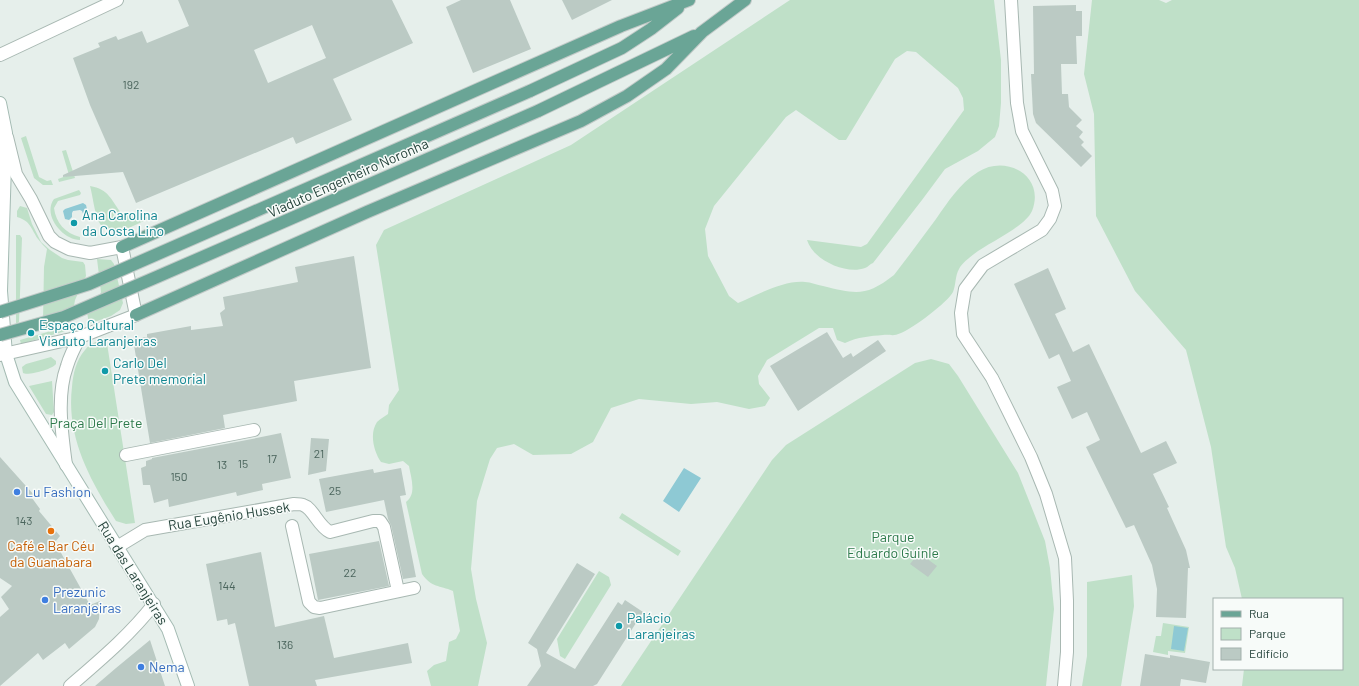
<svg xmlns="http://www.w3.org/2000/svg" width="1359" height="686" viewBox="0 0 1359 686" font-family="Barlow,sans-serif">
	<rect width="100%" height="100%" fill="#e6efeb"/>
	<path fill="#bfe0c8" d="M790,0H994L1001,60V103L999,126L995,137L978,151L945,169L922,200L873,263C870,264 868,267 865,268C846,275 813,260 807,240L861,247L867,244L964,110L963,98L958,88L916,52L907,51L895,59L846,140H839L796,110L786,117L714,206L705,229L708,256L729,296L738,303C757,295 784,280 805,282C811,282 817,285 823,286C856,294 866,297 894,275C908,257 922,238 936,219C948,202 959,184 978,172C1005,154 1046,175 1032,211C1025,227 988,243 974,254C969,258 962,263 959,269C955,276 956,285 953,292C948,302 912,329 901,333C892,337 891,334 883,335C870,336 858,337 845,343L837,340L833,328H819L767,360L758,376L759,384L770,398L765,406L749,409L717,402L691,404L639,399L611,408L593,442L571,454L533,455L514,444L497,448L490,459L477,501L471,569L476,599L487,643L478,686H431L427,671L434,665L446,661L449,642L456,639L460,631L453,591C439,585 432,588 422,574L406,502C417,494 411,478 409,466L403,461L389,464L381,462C374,452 369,434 377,422C380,419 385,416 388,414L389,405L399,390L376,245L384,230L571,145Z
		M1092,0H1159L1166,3L1172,0H1359V686H1242L1244,669H1342V599H1242L1235,568L1226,547L1211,447L1186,350L1135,291L1096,216L1094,114L1084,74Z
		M26,136L39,177L47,181L51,180L53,185H43L34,178L21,138Z
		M66,150L75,178L59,182L58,179L69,175L62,151Z
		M90,186C109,189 111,200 122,214L138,218L154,216C140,222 109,243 99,222C94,211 93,197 90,186Z
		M79,190L81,193L80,195L58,201L54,208C56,223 65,233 80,237V240C63,240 42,215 54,199Z
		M20,206L27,208L32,224L41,242L50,250L62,258L68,260L83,262L85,265L86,276L75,300L73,312L43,321L44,267L47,249C44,246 41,243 38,239C31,229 31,221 17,217V211Z
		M16,235H20L22,238L19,322L16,324Z
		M97,259L111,260L114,264L123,303L120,310L111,316L89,324L87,312L99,300L101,292Z
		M75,324L76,328L21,344L20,340Z
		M106,337L135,523L126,524L116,521C90,480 66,437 72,387C73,374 76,360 85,350C90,343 99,341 106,337Z
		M51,357L56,361V364C53,369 28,376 23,373L22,367L26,364Z
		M931,359L949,364L958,376L1018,473L1045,541L1050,568L1054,609L1046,686H621L772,460L786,445L915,363Z
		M52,381L54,412L52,415L46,414L29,386Z
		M622,513L681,551L678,556L619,518Z
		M599,571L609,577L611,585L565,659L560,656L557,639Z
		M1132,575L1134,606L1121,686H1082L1087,656V582Z
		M1163,623L1189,627L1185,653L1168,651V655L1153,652L1156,636H1161Z"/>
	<path fill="#8ec9d4" d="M83,203L86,205L89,218L85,219L82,211L80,210L73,211L72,213V217L69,220L65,219L63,211L65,209Z
		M684,468L701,478L679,512L663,501Z
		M1174,626L1188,628L1184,651L1171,649Z"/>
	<path fill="#bbcac4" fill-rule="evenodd" d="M178,0H392L413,43L333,79L352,120L296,144L293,137L136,203L123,172L63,177V175L111,153L90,105L73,58L100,47L98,43L116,36L118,40L142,31L147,43L189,26ZM312,25L326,58L268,83L254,50Z
		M461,0H510L531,49L473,73L446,7Z
		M562,0H612L572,20Z
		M1076,5V11H1082V36H1076L1077,64H1061L1062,94H1068L1069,107L1082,120L1076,126L1083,132L1079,137L1084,142L1081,145L1092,156L1081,167L1036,123L1033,114L1031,74H1034L1033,6Z
		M354,256L371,368L294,381L297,401L223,415L225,428L150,443L133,339L147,337V334L191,326V330L223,326L220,313L225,309L223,297L298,282L295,267Z
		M1048,268L1066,309L1055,314L1073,352L1089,344L1141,453L1166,441L1177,463L1153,474L1169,507L1167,508L1186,550L1190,568H1188L1186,618L1156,617L1157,589L1152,565L1134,525L1126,528L1086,447L1100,440L1087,412L1072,419L1057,387L1071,381L1059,354L1049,359L1014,284Z
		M827,332L843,358L851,353L853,357L878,340L886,351L798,411L770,366Z
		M281,433L291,478L262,484L263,490L237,496L236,492L169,507L168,499L154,503L150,485H143L141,468L146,466V461L152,459V458L252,439Z
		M311,438L329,439L326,471L308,475Z
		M0,457L34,495L32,498L40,509L39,511L60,536L55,542L90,605L100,601L99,619L95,627L69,649L65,643L43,660L38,653L0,686V617L9,609L1,597L12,586L0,578Z
		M401,468L406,495L400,496L416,577L403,579L391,525L388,519L384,500L326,512L319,479L373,469L374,473Z
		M379,541L389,586L318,600L309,554Z
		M261,552L275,627L324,616L334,658L408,643L412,663L315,680L317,686H249L235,623L228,625L227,619L217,621L206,564Z
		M919,553L937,566L928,577L910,564Z
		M577,563L595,574L546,653L575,669L618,602L622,605L625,600L643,612L597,684L593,686H527L541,666L537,649L528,643Z
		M150,640L165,686H95L116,668Z
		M1145,654L1170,658V655L1210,662L1206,683L1181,679L1180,686H1140Z"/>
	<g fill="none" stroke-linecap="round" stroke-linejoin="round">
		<g stroke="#a8b8b2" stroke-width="14">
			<path id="minor" d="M1011,0L1017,103L1022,131L1052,191L1055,206L1050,219L1042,230L983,265L965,289L961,313L963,334L992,378L1031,457L1046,494L1065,558L1067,601V652L1064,686
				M0,55L117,0
				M126,455L254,430
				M292,526L309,602L314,607L320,608L414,588
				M117,547L145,530L294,504C297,504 301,504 303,505C313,508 318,526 330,532L373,521H380L384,527L398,591
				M70,686C100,660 130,635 154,604"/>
		</g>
		<g stroke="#a8b8b2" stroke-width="14">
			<path id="tertiary" d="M0,355L80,337L136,315L122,247L90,253L69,249L55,242L49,236L31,199L16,174L7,137
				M66,465C62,434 56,396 67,366C70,356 75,346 80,337"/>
		</g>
		<g stroke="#a4bbb3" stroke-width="14">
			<path id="secondary" d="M0,103L6,133L1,291L6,354L15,382L168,629L188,686"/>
		</g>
		<g stroke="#c2cac8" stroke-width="14">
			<path id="primary" d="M530,91L622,48L651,29L678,8
				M538,111L694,36
				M122,247L621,26L689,0
				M136,315L367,212L581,121L627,96L666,69L702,32L745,0"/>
		</g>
		<use href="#minor" stroke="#fff" stroke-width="12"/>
		<use href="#tertiary" stroke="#fff" stroke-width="12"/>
		<use href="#secondary" stroke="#fff" stroke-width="12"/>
		<use href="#primary" stroke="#6aa596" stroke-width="12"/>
		<g stroke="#c2cac8" stroke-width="14" stroke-linecap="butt">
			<path id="primary-bridge" d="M0,312L89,284L530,91
				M0,335L64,317L159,276L538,111"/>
		</g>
		<use href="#primary-bridge" stroke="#6aa596" stroke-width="12"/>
	</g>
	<g fill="#0f9aa8" stroke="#f7fbf9" stroke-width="1.5">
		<circle cx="74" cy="223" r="4"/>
		<circle cx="31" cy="333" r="4"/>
		<circle cx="105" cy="371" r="4"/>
		<circle cx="619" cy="626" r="4"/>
	</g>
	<g fill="#3f7fe0" stroke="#f7fbf9" stroke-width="1.5">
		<circle cx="17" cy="492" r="4"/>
		<circle cx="45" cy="600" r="4"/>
		<circle cx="141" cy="667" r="4"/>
	</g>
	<circle fill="#e8710a" stroke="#f7fbf9" stroke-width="1.5" cx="51" cy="531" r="4"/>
	<g text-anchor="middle" stroke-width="3" stroke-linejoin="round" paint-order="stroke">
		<g font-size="12" fill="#4a645c">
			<text x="131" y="89">192</text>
			<text x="319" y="458">21</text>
			<text x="272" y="463">17</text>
			<text x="243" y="468">15</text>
			<text x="222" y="469">13</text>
			<text x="179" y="481">150</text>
			<text x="335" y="495">25</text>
			<text x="24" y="525">143</text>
			<text x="350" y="577">22</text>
			<text x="227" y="590">144</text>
			<text x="285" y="649">136</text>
		</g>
		<g font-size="14" fill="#24423a" stroke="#f7fbf9">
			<text transform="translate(348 178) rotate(-24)" y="5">Viaduto Engenheiro Noronha</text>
			<text transform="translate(229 516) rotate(-9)" y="5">Rua Eugênio Hussek</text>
			<text transform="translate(133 573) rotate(58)" y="5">Rua das Laranjeiras</text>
		</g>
		<g font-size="14" fill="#0d838f" stroke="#f7fbf9" text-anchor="start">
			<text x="82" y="220">Ana Carolina<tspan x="82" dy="16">da Costa Lino</tspan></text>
			<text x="39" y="330">Espaço Cultural<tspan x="39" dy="16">Viaduto Laranjeiras</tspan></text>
			<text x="113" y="368">Carlo Del<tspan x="113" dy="16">Prete memorial</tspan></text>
			<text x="627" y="623">Palácio<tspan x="627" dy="16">Laranjeiras</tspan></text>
		</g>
		<g font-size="14" fill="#2d7a4b" stroke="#f7fbf9">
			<text x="96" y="428">Praça Del Prete</text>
			<text x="893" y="542">Parque<tspan x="893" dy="16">Eduardo Guinle</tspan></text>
		</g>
		<g font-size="14" fill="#366cbe" stroke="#f7fbf9" text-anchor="start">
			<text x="25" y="497">Lu Fashion</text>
			<text x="53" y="597">Prezunic<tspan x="53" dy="16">Laranjeiras</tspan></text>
			<text x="149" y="672">Nema</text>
		</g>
		<g font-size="14" fill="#c56008" stroke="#f7fbf9">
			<text x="51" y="551">Café e Bar Céu<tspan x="51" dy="16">da Guanabara</tspan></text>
		</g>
	</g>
	<rect x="1213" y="598" width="130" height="72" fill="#f7fbf9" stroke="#a3b1ad"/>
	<rect x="1221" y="611" width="20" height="6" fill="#6aa596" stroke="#a3b1ad"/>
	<text x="1249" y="618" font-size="12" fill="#24423a">Rua</text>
	<rect x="1221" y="628" width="20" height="12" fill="#bfe0c8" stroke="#a3b1ad"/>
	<text x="1249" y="638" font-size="12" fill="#24423a">Parque</text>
	<rect x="1221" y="648" width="20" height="12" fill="#bbcac4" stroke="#a3b1ad"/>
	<text x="1249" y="658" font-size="12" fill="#24423a">Edifício</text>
</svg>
